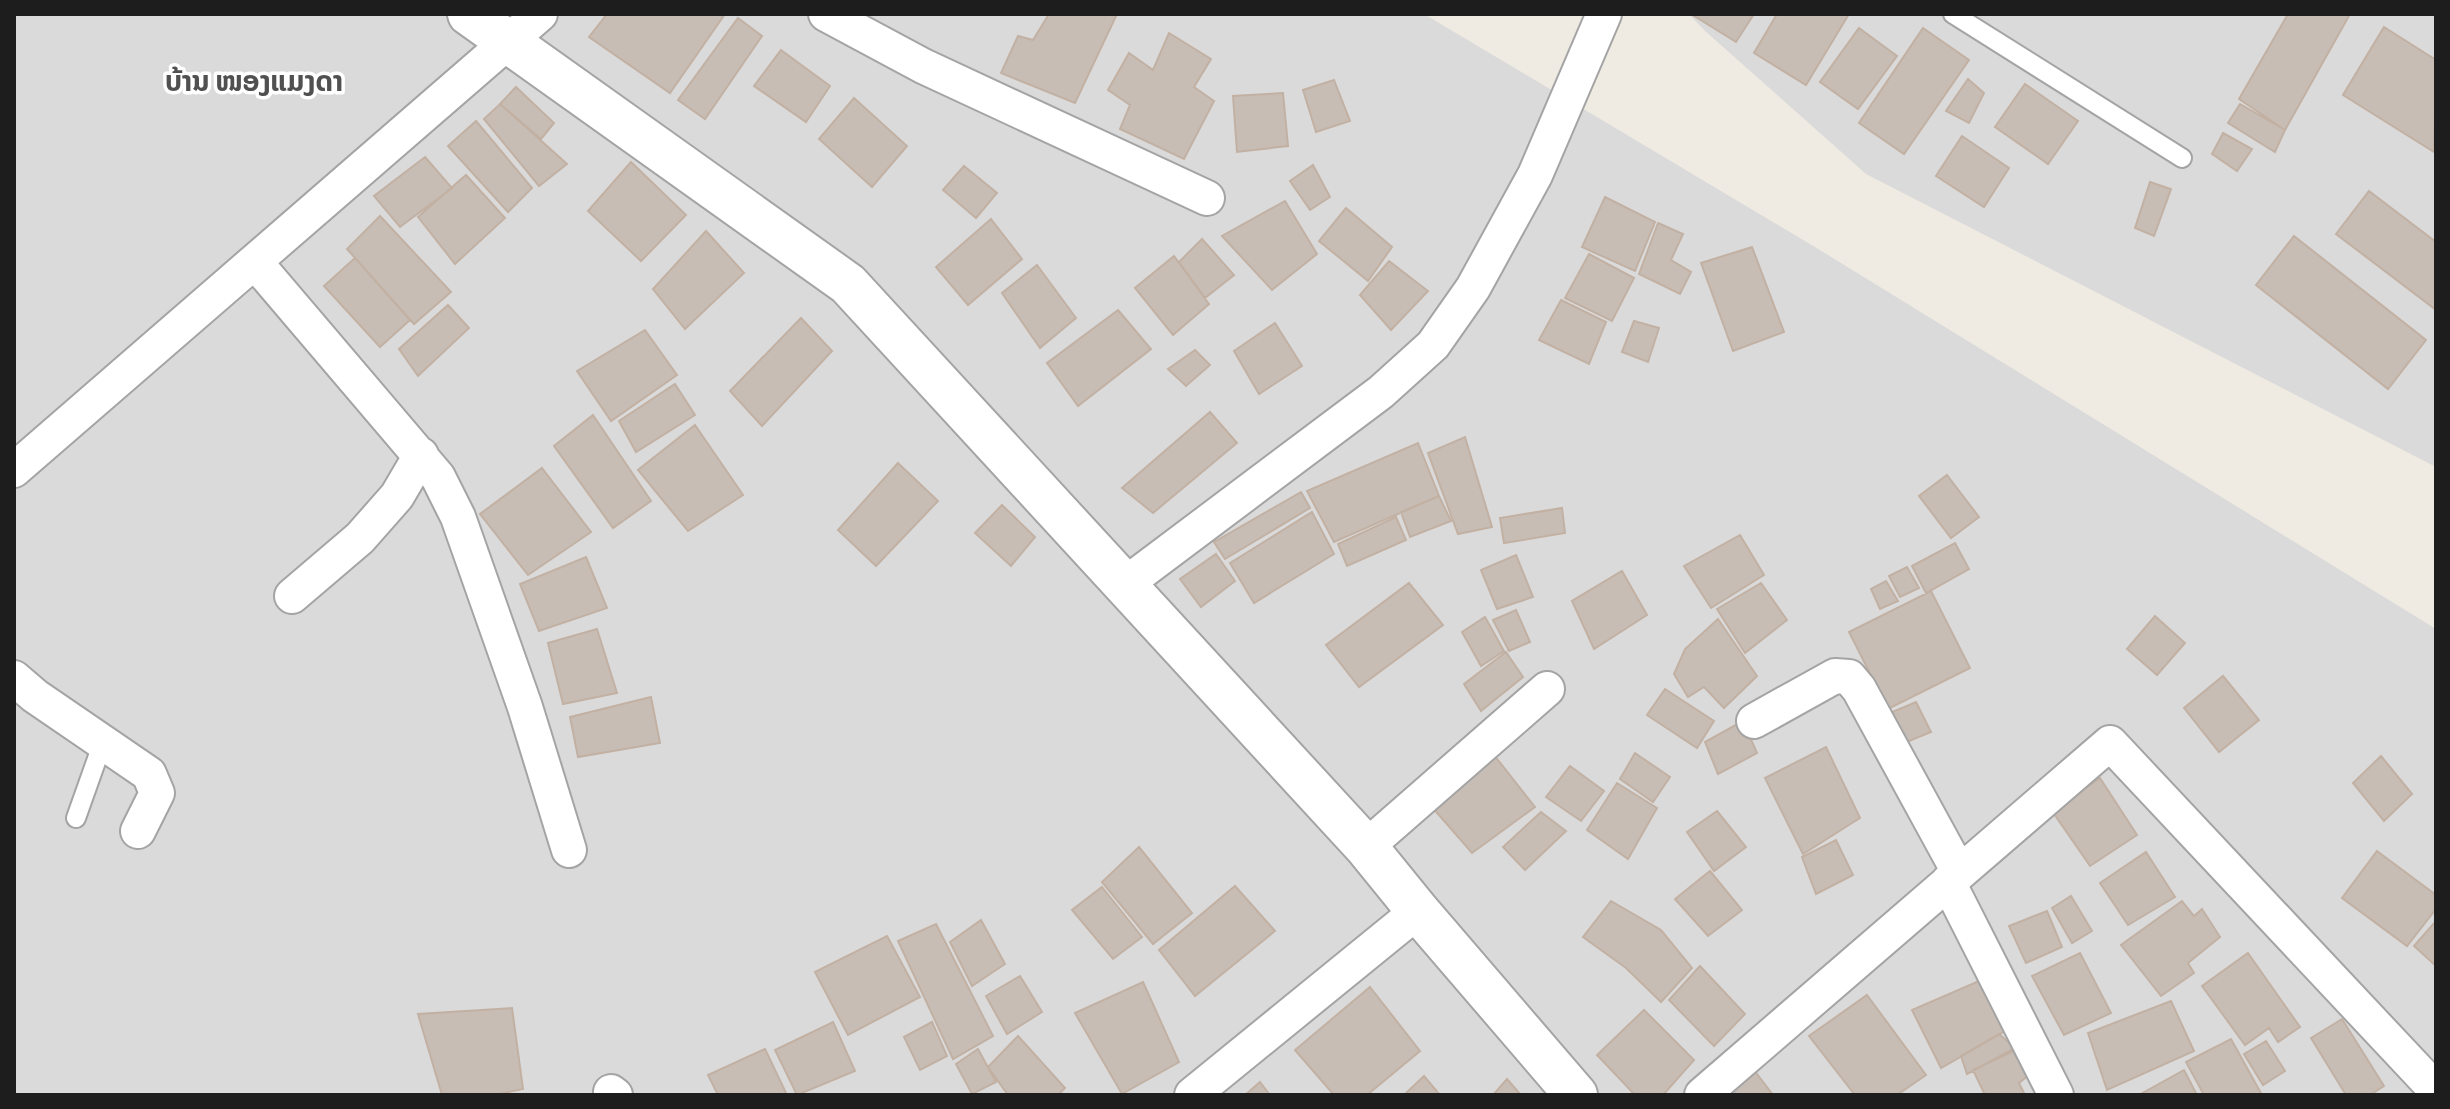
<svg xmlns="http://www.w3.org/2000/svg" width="2450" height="1109" viewBox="0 0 2450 1109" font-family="Poppins,'Noto Sans Lao',sans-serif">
	<rect width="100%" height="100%" fill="#efebe2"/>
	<path fill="#dbdada" d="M14,14H1424L1815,247L2436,629V1095H14Z
		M1689,14H2436V467L1866,174L1705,31Z"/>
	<path fill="#c7bdb5" stroke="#c2b1a3" stroke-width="2" d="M607,14H725L670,93L589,37Z
		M1049,14H1117L1075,103L1001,73L1018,36L1033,40Z
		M1691,14H1754L1736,42Z
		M1777,14H1849L1806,85L1754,53Z
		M2288,14H2350L2285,130L2239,99Z
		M738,18L762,36L705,119L678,100Z
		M2384,27L2436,60L2434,152L2343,95Z
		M1859,28L1897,56L1858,109L1820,82Z
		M1923,28L1969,60L1904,154L1859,123Z
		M1169,33L1211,59L1194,87L1214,101L1184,159L1120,129L1130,105L1108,90L1129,53L1153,70Z
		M781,50L830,86L806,122L754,86Z
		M1968,79L1984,93L1969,123L1946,111Z
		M1334,80L1350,121L1316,132L1303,90Z
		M2025,84L2078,121L2048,164L1995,127Z
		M516,87L554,123L541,139L500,104Z
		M1283,93L1288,146L1237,152L1233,96Z
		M854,98L907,146L872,187L819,139Z
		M500,104L567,164L539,186L484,119Z
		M2240,104L2285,130L2275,152L2228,123Z
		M476,121L532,188L508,212L448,146Z
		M2223,133L2252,149L2237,171L2212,154Z
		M1962,136L2009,168L1984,207L1936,176Z
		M425,157L452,188L400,227L374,196Z
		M631,162L686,215L641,261L588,211Z
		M1313,165L1330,197L1310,210L1290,181Z
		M964,166L997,193L976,218L943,190Z
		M466,175L505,218L455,264L418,217Z
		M2150,182L2171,189L2154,236L2135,228Z
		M2369,191L2436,242V310L2336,234Z
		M1605,197L1655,222L1635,271L1582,247Z
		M1285,201L1317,254L1272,290L1222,236Z
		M1346,208L1392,247L1368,281L1319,241Z
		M380,216L451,292L414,324L347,249Z
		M991,219L1022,259L968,305L936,267Z
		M1658,223L1683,234L1671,260L1691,272L1680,294L1639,274Z
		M706,231L744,273L685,329L653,289Z
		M2294,236L2426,340L2388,389L2256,285Z
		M1202,239L1234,275L1205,298L1179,262Z
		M1752,247L1784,332L1733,351L1701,263Z
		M1589,254L1634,278L1612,321L1565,298Z
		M1174,256L1209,304L1173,335L1135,288Z
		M355,258L410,320L380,347L324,286Z
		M1389,261L1428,291L1391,330L1360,295Z
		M1037,265L1076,318L1040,348L1002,293Z
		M1561,300L1606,322L1589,364L1539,340Z
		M448,305L469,328L418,376L399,349Z
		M1118,310L1151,349L1078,406L1047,363Z
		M801,318L832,351L762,426L730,391Z
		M1634,321L1659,328L1648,362L1622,352Z
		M1275,323L1302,366L1259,394L1234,351Z
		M645,330L677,375L611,421L577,371Z
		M1195,350L1210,365L1186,386L1168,369Z
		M675,384L695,415L636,452L619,421Z
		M1210,412L1237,443L1153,513L1122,488Z
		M593,415L651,501L613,528L554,446Z
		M695,425L743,495L688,531L638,470Z
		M1465,437L1492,527L1458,534L1428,453Z
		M1418,443L1439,496L1334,542L1307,491Z
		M898,463L938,501L876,566L838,530Z
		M542,468L591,532L528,575L480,514Z
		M1947,475L1979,517L1951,538L1919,496Z
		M1301,492L1310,508L1225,559L1214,542Z
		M1439,496L1451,521L1410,537L1401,512Z
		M1002,505L1035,537L1011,566L975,533Z
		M1562,508L1565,533L1504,543L1500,518Z
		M1312,512L1334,554L1254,603L1230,563Z
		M1396,517L1406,540L1347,566L1338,544Z
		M1740,535L1764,575L1711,608L1684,566Z
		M1955,543L1969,569L1926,593L1912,566Z
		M1216,554L1235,581L1201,607L1180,579Z
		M1516,555L1533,597L1497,609L1481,570Z
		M586,557L607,608L539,631L520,584Z
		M1907,567L1919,588L1900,597L1889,576Z
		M1622,571L1647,615L1594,649L1572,601Z
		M1886,581L1898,601L1880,609L1871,589Z
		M1409,583L1443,625L1359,687L1326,645Z
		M1761,583L1787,620L1745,653L1717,609Z
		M1931,591L1970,668L1888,709L1849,632Z
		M1516,610L1530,642L1509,651L1493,620Z
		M2155,616L2185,643L2157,675L2127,649Z
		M1485,617L1504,651L1481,666L1462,632Z
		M1718,619L1757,676L1724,708L1704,687L1688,697L1674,674L1685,649Z
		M597,629L617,693L563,704L548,643Z
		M1506,652L1523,677L1481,711L1464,684Z
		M2223,676L2259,720L2219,752L2184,708Z
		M1665,689L1714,721L1697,748L1647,715Z
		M651,697L660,743L578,757L570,717Z
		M1916,702L1931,732L1897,746L1883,716Z
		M1743,721L1757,753L1718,774L1705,742Z
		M1826,747L1860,818L1803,854L1765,778Z
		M1635,753L1670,777L1653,802L1620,779Z
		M1494,755L1535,807L1472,853L1432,807Z
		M2381,756L2412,794L2384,821L2353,783Z
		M1570,766L1604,791L1581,821L1546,797Z
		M2100,778L2137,835L2090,866L2052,811Z
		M1617,783L1657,808L1628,859L1587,830Z
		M1717,811L1746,847L1714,871L1687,832Z
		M1541,812L1566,831L1525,870L1503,847Z
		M1836,840L1853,875L1816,894L1802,857Z
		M1139,847L1192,913L1153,944L1102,882Z
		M2377,851L2436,895V909L2407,946L2342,898Z
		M2146,852L2175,897L2128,925L2100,883Z
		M1710,871L1742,910L1708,936L1675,899Z
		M1235,886L1275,931L1195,996L1159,950Z
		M1102,887L1142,937L1113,959L1072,910Z
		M2071,896L2092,931L2072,943L2052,908Z
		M1611,901L1661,930L1692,968L1661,1002L1626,968L1583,937Z
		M2182,901L2194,916L2202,909L2220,937L2188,963L2194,973L2161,996L2121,945Z
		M2047,911L2062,947L2026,963L2009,926Z
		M981,920L1005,964L972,986L950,942Z
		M2436,921V966L2414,946Z
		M936,924L993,1036L953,1059L898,941Z
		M887,936L920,997L848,1035L815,972Z
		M2080,953L2111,1013L2064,1035L2032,976Z
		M2248,953L2300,1027L2278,1042L2269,1028L2245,1045L2202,986Z
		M1700,966L1745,1014L1714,1046L1669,1000Z
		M1020,976L1042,1012L1007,1034L986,996Z
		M1979,981L2007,1030L1941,1068L1912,1010Z
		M1143,982L1179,1062L1122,1094L1075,1013Z
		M1370,987L1420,1051L1367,1095H1334L1295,1050Z
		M1867,995L1926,1075L1897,1095H1855L1809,1036Z
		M2171,1001L2194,1051L2107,1090L2088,1033Z
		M512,1008L523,1089L494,1095H442L418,1014Z
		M1644,1010L1694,1060L1663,1095H1635L1597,1055Z
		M2342,1019L2384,1086L2370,1095H2346L2311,1038Z
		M833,1022L855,1071L797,1095L775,1050Z
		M932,1022L947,1056L920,1070L904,1037Z
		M1999,1034L2015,1048L1967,1074L1961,1056Z
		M1018,1036L1065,1088L1058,1095H1008L988,1067Z
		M2231,1039L2262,1095H2204L2186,1062Z
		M2266,1041L2285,1071L2263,1085L2244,1054Z
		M765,1049L787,1095H718L708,1075Z
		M978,1049L996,1082L972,1094L956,1064Z
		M2018,1049L2030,1074L2019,1083L2025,1095H1985L1973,1070Z
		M1754,1070L1773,1095H1720Z
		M2184,1070L2197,1095H2139Z
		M1424,1076L1440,1095H1404Z
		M1507,1079L1521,1095H1493Z
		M1260,1082L1270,1095H1245Z"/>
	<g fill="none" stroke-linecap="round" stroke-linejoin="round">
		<g stroke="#a4a4a4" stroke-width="22">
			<path id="service" d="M1953,14L2182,158
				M76,818L103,742"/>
		</g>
		<g stroke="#a4a4a4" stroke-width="38">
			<path id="minor" d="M826,14L923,66L1207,198
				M255,262L438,477L458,517L525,707L569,850
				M14,470L540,14
				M1124,585L1381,392L1433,345L1473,288L1535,175L1604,14
				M292,596L360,538L397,496L421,455
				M14,678L35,696L149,774L157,793L138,831
				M1754,721L1835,676L1849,677L1859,689L1959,872
				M1366,847L1547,689
				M1948,882L2056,1095
				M611,1092L615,1095
				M1192,1095L1418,911
				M1702,1095L2110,743L2435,1089"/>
		</g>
		<g stroke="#a4a4a4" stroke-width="46">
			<path id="tertiary" d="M469,14L848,284L1366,847L1418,911L1576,1095"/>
		</g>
		<use href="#service" stroke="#fff" stroke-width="18"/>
		<use href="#minor" stroke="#fff" stroke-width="34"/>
		<use href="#tertiary" stroke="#fff" stroke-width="42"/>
	</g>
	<g text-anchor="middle" stroke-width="7" stroke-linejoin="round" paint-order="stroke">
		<g font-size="28" font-weight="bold" fill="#505050" stroke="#fff">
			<text x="254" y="91">ບ້ານ ໜອງແມງດາ</text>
		</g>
	</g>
	<rect width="2450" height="1109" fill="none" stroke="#1d1d1d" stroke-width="32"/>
</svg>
